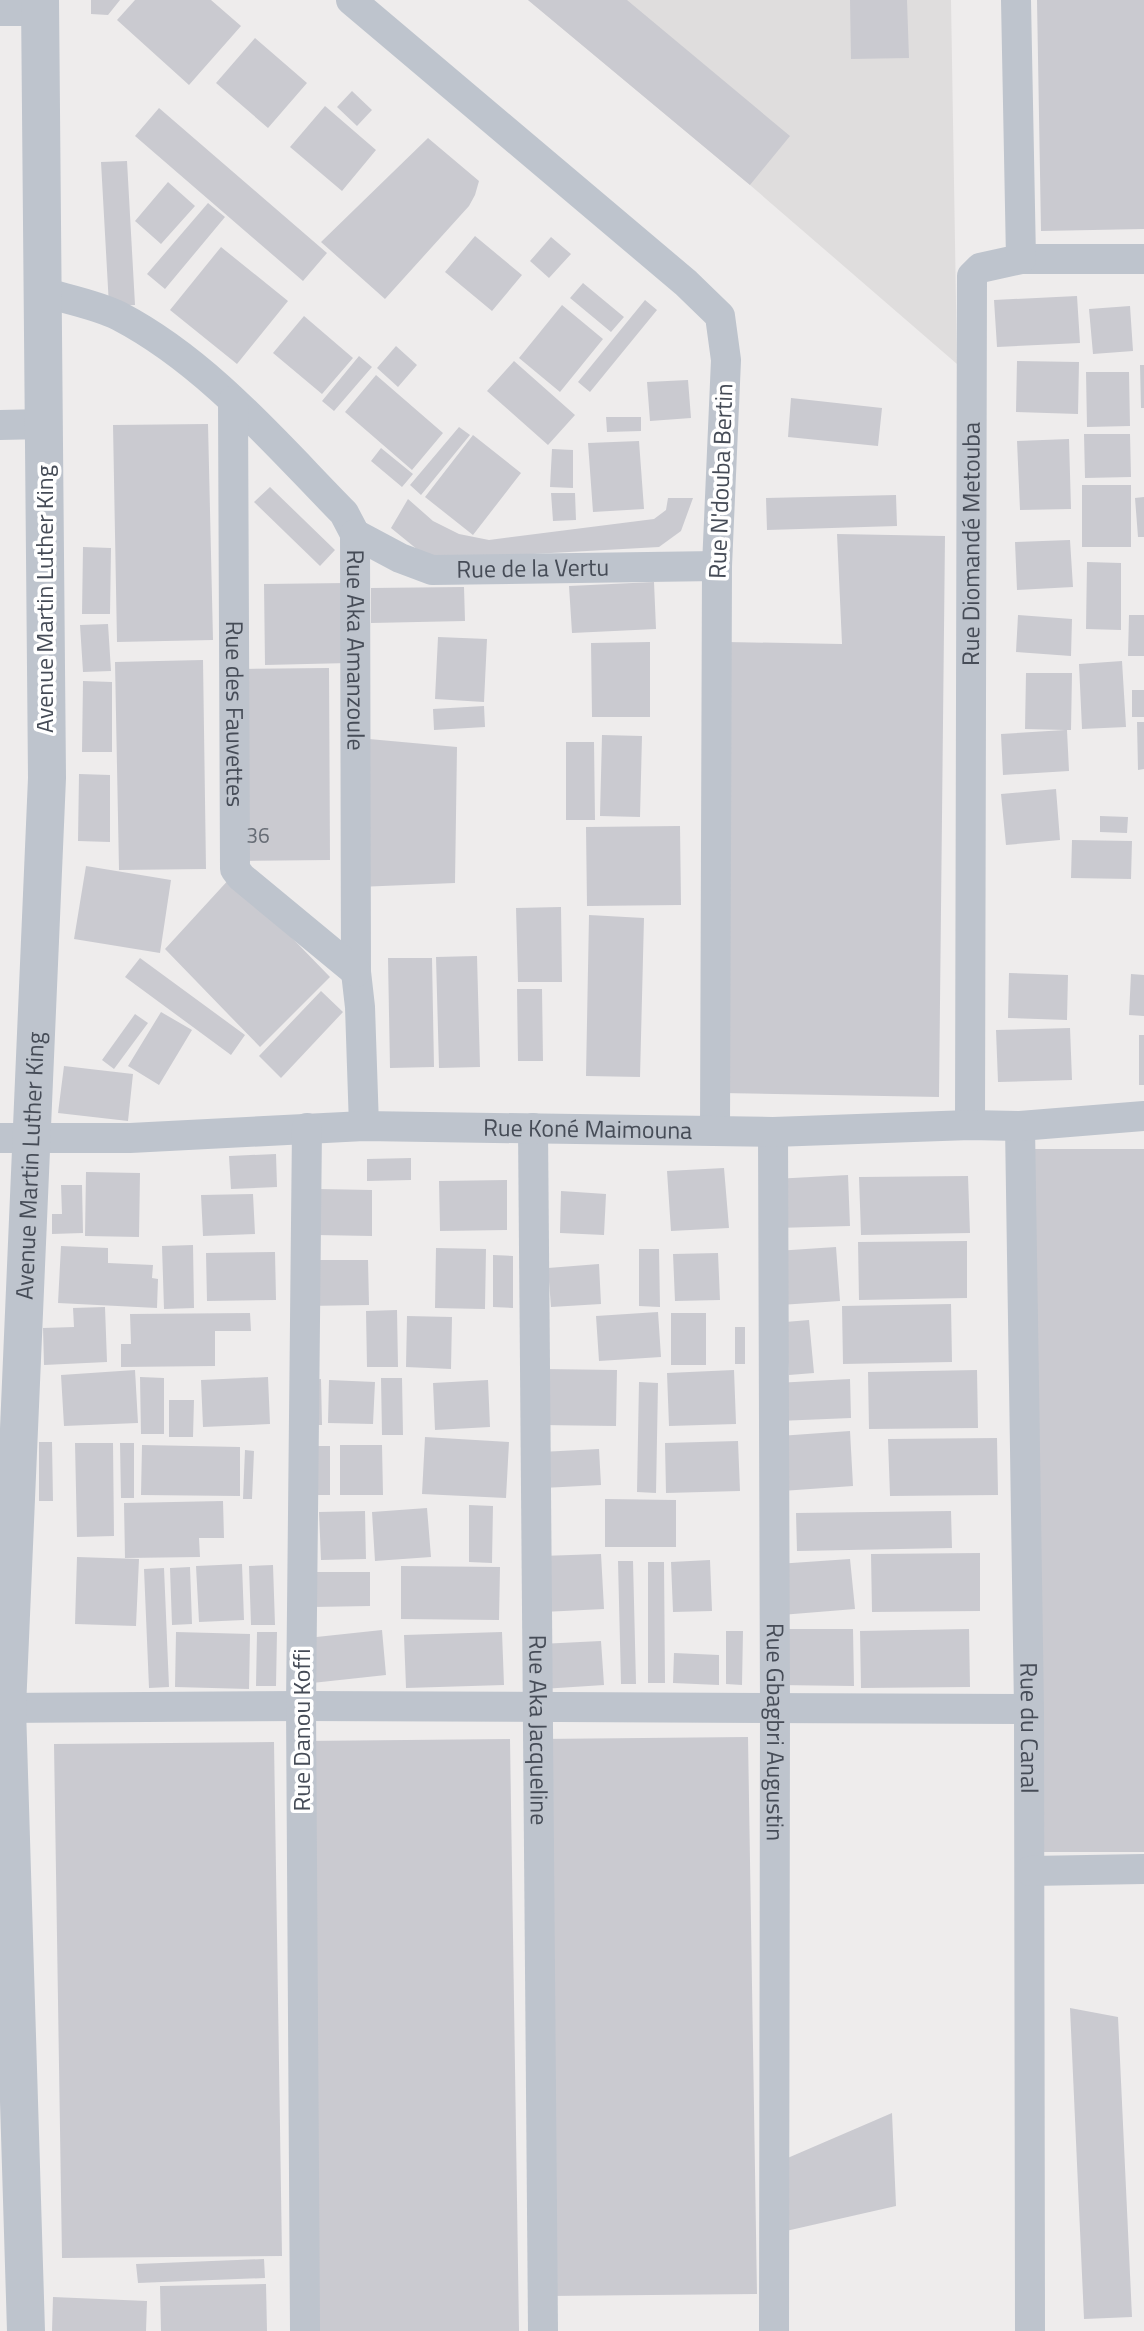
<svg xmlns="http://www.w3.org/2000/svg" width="1144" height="2331" viewBox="0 0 1144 2331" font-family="'Titillium Web',sans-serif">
	<rect width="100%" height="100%" fill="#eeecec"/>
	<path fill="#dfdddd" d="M528,0H951L957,364L750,185Z"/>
	<path fill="#cacad0" d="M91,0H120L108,15L91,14Z
		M135,0H211L241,26L189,85L117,20Z
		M528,0H627L790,136L750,185Z
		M850,0H907L909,58L851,59Z
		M1037,0H1144V229L1041,231Z
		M255,38L307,83L268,128L216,83Z
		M352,91L372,110L357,126L337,107Z
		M325,106L376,150L342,191L290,147Z
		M159,108L327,253L303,281L135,136Z
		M428,138L479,181L475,195L469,206L385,299L321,242Z
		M127,161L135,305L109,306L101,162Z
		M168,182L195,206L161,244L135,221Z
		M208,203L225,217L165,289L147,274Z
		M475,236L522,275L492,311L445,272Z
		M551,237L571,254L549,278L530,261Z
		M221,247L288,301L237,364L170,310Z
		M583,283L624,317L611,332L570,298Z
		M1077,296L1080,343L997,347L994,300Z
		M645,300L657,310L590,392L578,382Z
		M562,305L603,339L560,392L519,358Z
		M1130,306L1133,351L1093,354L1089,309Z
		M304,316L353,358L322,394L273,353Z
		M396,346L417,365L398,387L377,368Z
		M359,356L372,367L334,411L322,401Z
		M514,361L575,415L548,445L487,391Z
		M1017,361L1079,362L1078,414L1016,412Z
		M1140,365H1144V408H1141Z
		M1086,372H1129L1130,426L1087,427Z
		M376,375L443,433L412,470L345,412Z
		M688,380L691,418L650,421L647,382Z
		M791,398L882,408L878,446L788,437Z
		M606,417H641V431L607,432Z
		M208,424L213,640L117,642L113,425Z
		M459,427L470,435L421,495L410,485Z
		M1084,434H1130L1131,477L1085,478Z
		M473,435L521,473L473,535L425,497Z
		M1069,439L1071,509L1020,510L1017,441Z
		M639,441L644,509L593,512L588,443Z
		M381,448L413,474L402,487L371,461Z
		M552,449L573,450V488L550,487Z
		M1082,485H1131V547H1082Z
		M270,487L335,550L320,566L254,502Z
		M551,493H575L576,520L553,521Z
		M896,495L897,526L767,530L766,498Z
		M1144,497V537H1138L1135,498Z
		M668,498H693L681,531L659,547L533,554L450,562L418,550L391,528L408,499L433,521L459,534L489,540L654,519L666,510Z
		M837,534L945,536L939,1097L722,1093L727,642L842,644Z
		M1070,540L1073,587L1017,590L1015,542Z
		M83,547L111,548L110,614H82Z
		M1087,562L1121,563V630L1086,629Z
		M654,582L656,629L572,633L569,586Z
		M347,583L349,663L265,665L264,584Z
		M464,587L465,621L371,623V588Z
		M1018,615L1072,619L1071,656L1016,652Z
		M1129,615H1144V656H1128Z
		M108,624L111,671L83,672L80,625Z
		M438,637L487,639L484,702L435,699Z
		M650,642V717H592L591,643Z
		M203,660L206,869L119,870L115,662Z
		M1122,661L1126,727L1082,729L1079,664Z
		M329,668L330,860L243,861L241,669Z
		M1026,673H1072L1071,730H1067L1069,771L1003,775L1001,734L1065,730L1025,729Z
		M83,681L112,682V752H82Z
		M1132,690H1144V717H1132Z
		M484,706L485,727L434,730L433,709Z
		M1137,722H1144V769L1138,770Z
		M602,735L642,736L640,817L600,816Z
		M369,739L457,747L455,883L358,887Z
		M566,742H594L595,820H566Z
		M79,774L110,775V842L78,841Z
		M1056,789L1060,840L1006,845L1001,794Z
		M1100,816L1128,817L1127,833L1100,832Z
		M680,826L681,905L587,906L586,827Z
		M1072,840L1132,841L1131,879L1071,878Z
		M86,866L171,880L160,953L74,939Z
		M232,876L330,977L260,1047L165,949Z
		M561,907L562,982H518L516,908Z
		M589,915L644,918L640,1077L586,1076Z
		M477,956L480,1067L439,1068L436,957Z
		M140,958L245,1035L231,1055L125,977Z
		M388,958H432L434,1067L390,1068Z
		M1009,973L1068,975L1067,1020L1008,1018Z
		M1131,974L1144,975V1016L1129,1015Z
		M517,989H542L543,1061H518Z
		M321,991L343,1012L281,1078L259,1056Z
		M161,1012L192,1030L159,1085L128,1066Z
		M135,1014L148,1023L114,1069L102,1060Z
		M1070,1028L1072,1080L998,1082L996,1030Z
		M1139,1035H1144V1085H1139Z
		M64,1066L133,1074L128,1121L58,1113Z
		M1031,1149H1144V1852H1036Z
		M276,1154L277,1187L231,1189L229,1156Z
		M411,1158V1180L367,1181V1159Z
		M724,1168L729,1228L671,1231L667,1171Z
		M86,1172L140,1173L139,1237L85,1236Z
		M848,1175L850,1226L776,1228L774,1179Z
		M968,1176L970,1233L861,1235L859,1177Z
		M507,1180V1230L440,1231L439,1181Z
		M61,1185H82L83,1233L52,1234V1214H62Z
		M317,1189L372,1190V1236L316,1235Z
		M561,1191L606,1194L604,1235L560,1233Z
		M253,1194L255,1234L203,1236L201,1195Z
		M967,1241V1298L859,1300L858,1242Z
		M193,1245L194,1308L164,1309L162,1246Z
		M61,1246L108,1248V1263L153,1265L152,1278L158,1279L157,1308L58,1303Z
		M836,1247L840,1301L780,1305L776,1251Z
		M436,1248L486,1249L485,1309L435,1308Z
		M639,1249H659L660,1307L639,1306Z
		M275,1252L276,1300L207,1301L206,1253Z
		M718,1253L720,1300L675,1301L673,1254Z
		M493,1255L513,1256V1308L493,1307Z
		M306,1260H368L369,1305L307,1306Z
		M599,1264L601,1304L551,1307L548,1268Z
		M951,1304L952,1362L843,1364L842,1306Z
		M105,1307L107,1362L44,1365L43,1328L74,1327L73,1308Z
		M397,1310L398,1367H367L366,1311Z
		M658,1312L661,1357L599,1361L596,1316Z
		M250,1313L251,1331H215V1366L121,1367V1344H131L130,1314Z
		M671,1313H706V1365H671Z
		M407,1316L452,1317L451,1369L406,1367Z
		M809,1320L814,1373L789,1375L785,1322Z
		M735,1327H745V1364H735Z
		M542,1369L617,1370L616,1426L541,1425Z
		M135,1370L138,1423L64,1426L61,1375Z
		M734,1370L736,1424L669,1426L667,1373Z
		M977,1370L978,1428L869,1429L868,1372Z
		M140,1377L164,1378V1434H141Z
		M268,1377L270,1424L203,1427L201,1380Z
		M381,1378H402L403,1435H382Z
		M321,1379L322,1425H308L306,1380Z
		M850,1379L851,1418L778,1421L776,1383Z
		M329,1380L375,1382L373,1424L328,1423Z
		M488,1380L490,1427L435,1430L433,1383Z
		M639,1382L658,1383L656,1493L637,1492Z
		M169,1400H194L193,1437H169Z
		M850,1431L853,1486L782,1491L779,1436Z
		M425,1437L509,1442L506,1498L422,1494Z
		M997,1438L998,1495L890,1496L888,1439Z
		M738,1441L740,1491L666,1493L665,1443Z
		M39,1442H52L53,1501H39Z
		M75,1443H113L114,1536L77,1537Z
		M120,1443H134V1498H121Z
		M142,1445L240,1447V1496L141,1495Z
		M340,1445H382L383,1495H340Z
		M309,1446H330V1495H309Z
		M599,1449L601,1485L543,1488L541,1452Z
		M245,1450L254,1451L252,1499H243Z
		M605,1499L676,1500V1547H605Z
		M223,1501L224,1538H199L200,1557L125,1558L124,1503Z
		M469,1505L493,1506L492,1563L469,1562Z
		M427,1508L431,1557L375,1561L372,1512Z
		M365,1511L366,1559L321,1560L319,1512Z
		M951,1511L952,1548L797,1551L796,1513Z
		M980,1553V1611L872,1612L871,1554Z
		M601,1554L604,1609L543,1612L541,1556Z
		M77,1557L139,1559L136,1626L75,1624Z
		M850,1559L855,1609L781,1615L777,1564Z
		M710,1560L712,1611L673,1612L671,1562Z
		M618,1561H633L636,1684H621Z
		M648,1562H664L665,1683H648Z
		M242,1564L244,1620L199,1622L196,1566Z
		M273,1565L275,1625H251L249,1566Z
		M401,1566L500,1567L499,1620L401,1619Z
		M190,1567L192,1624L172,1625L170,1568Z
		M164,1568L169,1687L149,1688L144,1569Z
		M311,1572H370V1606L312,1607Z
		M777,1629H853L854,1686L777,1685Z
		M969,1629L970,1687L861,1688L860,1631Z
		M382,1630L386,1675L312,1683L307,1638Z
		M726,1631H743L742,1685L726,1684Z
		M176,1632L250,1634L249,1689L175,1687Z
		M257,1632H277L276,1686H256Z
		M502,1632L504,1685L406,1688L404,1635Z
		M601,1641L604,1685L542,1689L540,1644Z
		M674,1653L719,1655V1685L673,1683Z
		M748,1737L757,2294L547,2296L538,1739Z
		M510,1739L519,2331H312L302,1741Z
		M274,1742L282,2256L62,2258L54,1744Z
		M1070,2008L1118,2017L1132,2317L1084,2319Z
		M892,2113L896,2206L786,2231L776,2163Z
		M264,2259L265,2278L138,2283L136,2264Z
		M266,2284L267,2331H161L160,2286Z
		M53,2297L147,2301L146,2331H52Z"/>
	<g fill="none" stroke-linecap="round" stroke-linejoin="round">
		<g stroke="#bec4cd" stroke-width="30">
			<path d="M351,0L686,283L720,316L726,360L717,566L715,1131"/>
			<path d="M0,11H40"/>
			<path d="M1021,259H1144"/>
			<path id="s1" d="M43,292C66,299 98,305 119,316C207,362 275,443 344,513L355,534L356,972L360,1007L364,1126"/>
			<path id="s2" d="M233,401L235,869L241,877L356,972"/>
			<path d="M0,425L44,424"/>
			<path id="s3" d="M355,534L400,558L432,570L717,566"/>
			<path id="s4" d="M970,1125L972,276L980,268L1021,259L1016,0"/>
			<path id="s5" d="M1020,1126L1029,1709L1030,2331"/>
			<path id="s6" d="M533,1128L543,2331"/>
			<path id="s7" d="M773,1132L775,1709L774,2331"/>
			<path id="s8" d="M0,1138H130L364,1126L773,1132L970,1125L1020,1126L1144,1116"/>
			<path d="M0,1708L301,1706L1029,1709"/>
			<path d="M1030,1871L1144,1869"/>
			<path d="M305,2331L301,1706L307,1128"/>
		</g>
		<path stroke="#bec4cd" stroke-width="38" id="s9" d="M26,2331L7,1708L47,778L40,0"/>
	</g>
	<g text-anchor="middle" stroke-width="7" stroke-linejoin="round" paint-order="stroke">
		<g font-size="21" fill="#676c75">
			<text x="258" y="843">36</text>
		</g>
		<g font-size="24" fill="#464c57" stroke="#fff">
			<text transform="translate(721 481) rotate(-88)" y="8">Rue N'douba Bertin</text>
			<text dy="8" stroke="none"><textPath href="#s4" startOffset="581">Rue Diomandé Metouba</textPath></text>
			<text dy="8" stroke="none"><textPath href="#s3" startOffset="186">Rue de la Vertu</textPath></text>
			<text transform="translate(45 599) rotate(-90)" y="8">Avenue Martin Luther King</text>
			<text dy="8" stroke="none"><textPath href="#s1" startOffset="520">Rue Aka Amanzoule</textPath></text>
			<text dy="8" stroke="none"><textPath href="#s2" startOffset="313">Rue des Fauvettes</textPath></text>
			<text dy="8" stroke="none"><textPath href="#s8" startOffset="588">Rue Koné Maimouna</textPath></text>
			<text dy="8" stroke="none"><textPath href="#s9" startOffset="1166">Avenue Martin Luther King</textPath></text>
			<text dy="8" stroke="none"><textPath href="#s5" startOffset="602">Rue du Canal</textPath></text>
			<text transform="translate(302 1730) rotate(-90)" y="8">Rue Danou Koffi</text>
			<text dy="8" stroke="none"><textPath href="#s6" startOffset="602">Rue Aka Jacqueline</textPath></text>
			<text dy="8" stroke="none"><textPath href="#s7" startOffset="600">Rue Gbagbri Augustin</textPath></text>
		</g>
	</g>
</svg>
